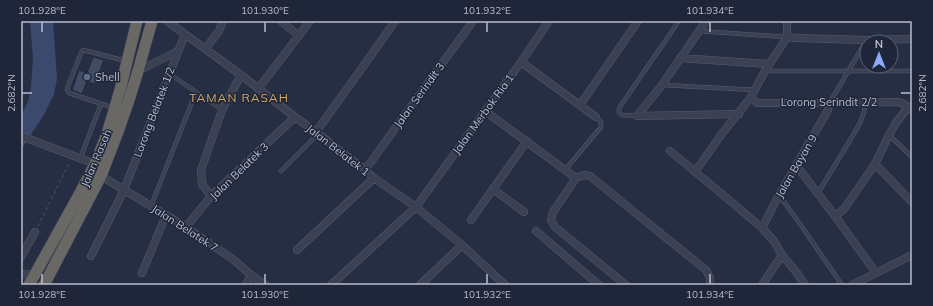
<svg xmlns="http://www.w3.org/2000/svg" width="933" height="306" viewBox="0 0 933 306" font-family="Mulish,sans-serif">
	<rect width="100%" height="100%" fill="#262e44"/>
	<path fill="#3b496d" d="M30,21H53L57,79L54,94L45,113L21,150V115L28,102L31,87L33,58Z"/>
	<path fill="#424b64" stroke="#21283b" d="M93,57L104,60L95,84L87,81L82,94L72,90L79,70L87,73Z"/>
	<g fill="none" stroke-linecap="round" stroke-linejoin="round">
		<g stroke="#565c6e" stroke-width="4.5">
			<path id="service" d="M699,31L786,37
				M766,71H912
				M170,74L222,110
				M663,85L755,90
				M830,102L866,41
				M114,108L69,93L67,90L68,86L81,53L83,50L126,61
				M637,116L622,115L619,113V108L679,21
				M889,135L912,157
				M80,159L101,104
				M565,170L601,127V122L596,117
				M281,171L318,134
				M818,193L849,142L860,123L864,112L865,107L864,103
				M779,195L800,224L842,285
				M151,206L196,92"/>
		</g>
		<g stroke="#565c6e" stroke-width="8">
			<path id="minor" d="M167,21L241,75L295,117L316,132L365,170L374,178L416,207L462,245L505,285
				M281,21L299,36
				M706,21L662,85L637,116L739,114
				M787,37L796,38L867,40L912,39
				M205,49L219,31L223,21
				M680,58L769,64
				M521,62L596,117
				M138,71L178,51
				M258,89L310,21
				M751,97L757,103H829L900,102L908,107L912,111
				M580,105L638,21
				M485,111L576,178
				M316,132L372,54L395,21
				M21,136L95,164
				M670,151L722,194L762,228L774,241L782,255L797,273L805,285
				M875,164L912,202
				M796,165L835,216L876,273
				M365,170L473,21
				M695,172L721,135L751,97L765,71L787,37V21
				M101,176L186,227L234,260L251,275L266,285
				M493,189L524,212
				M211,196L202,184L201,170L222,110L241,75
				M835,216L844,209L875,164L889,135L896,123L908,107
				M471,220L527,141
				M186,227L211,196L295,117
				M762,228L779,195L828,110L829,103
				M536,231L599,285
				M297,250L374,178
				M91,256L124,190L185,34
				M21,257L35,232
				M142,273L166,215
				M21,274L35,275
				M246,285L251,275
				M331,285L416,207L521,62L549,21
				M420,285L462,245
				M626,285L555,227L551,220L553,212L576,178L584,175L590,176L633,211L706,270L710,278V285
				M762,285L782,255
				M852,285L912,255"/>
		</g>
		<g stroke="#42495b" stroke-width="12">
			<path id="trunk" d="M29,285L80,193L95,164L107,134L120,90L137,21
				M44,285L101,176L119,129L129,100L138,71L152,21"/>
		</g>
		<path stroke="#475a61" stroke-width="1" stroke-dasharray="3 3" stroke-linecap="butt" d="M38,226L70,162"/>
		<use href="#service" stroke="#3b4153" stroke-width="3.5"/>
		<use href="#minor" stroke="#3b4153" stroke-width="7"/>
		<use href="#trunk" stroke="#696865" stroke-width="11"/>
	</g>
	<path fill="none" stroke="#b8bdcd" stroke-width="1.5" d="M42,22V32M265,22V32M487,22V32M710,22V32M22,93H32M901,93H911M42,274V284M265,274V284M487,274V284M710,274V284"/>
	<circle fill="#5c6f8a" stroke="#1f2639" stroke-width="1.5" cx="87" cy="77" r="4"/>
	<g text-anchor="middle" stroke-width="3" stroke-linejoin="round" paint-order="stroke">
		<g font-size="11" fill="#b8bdcd" stroke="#1f2639" text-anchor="start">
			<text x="95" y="81">Shell</text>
		</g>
		<g font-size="11" fill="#b8bdcd" stroke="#1f2639">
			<text transform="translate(419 95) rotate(-54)" y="4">Jalan Serindit 3</text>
			<text x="829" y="106">Lorong Serindit 2/2</text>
			<text transform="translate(154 112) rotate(-69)" y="4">Lorong Belatek 1/2</text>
			<text transform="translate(483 114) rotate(-54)" y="4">Jalan Merbok Ria 1</text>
			<text transform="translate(338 150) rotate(38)" y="4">Jalan Belatek 1</text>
			<text transform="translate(96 158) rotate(-67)" y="4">Jalan Rasah</text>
			<text transform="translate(796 166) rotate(-60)" y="4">Jalan Bayan 9</text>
			<text transform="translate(239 171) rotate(-44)" y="4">Jalan Belatek 3</text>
			<text transform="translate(185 228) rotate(33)" y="4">Jalan Belatek 7</text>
		</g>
		<g font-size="12" letter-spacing="1" fill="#daaa66" stroke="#1f2639">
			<text x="239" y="102">TAMAN RASAH</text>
		</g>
	</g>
	<rect width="933" height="306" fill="none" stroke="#1f2639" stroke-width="44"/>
	<g transform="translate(879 54)"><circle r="19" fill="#1f2639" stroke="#5c6274"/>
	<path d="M0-3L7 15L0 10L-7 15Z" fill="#8ea8fb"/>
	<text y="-6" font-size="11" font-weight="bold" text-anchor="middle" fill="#b8bdcd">N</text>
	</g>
	<rect x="22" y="22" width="889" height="262" fill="none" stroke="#b8bdcd" stroke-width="1.5"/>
	<g font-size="10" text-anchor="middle" fill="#b8bdcd">
		<text x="42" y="14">101.928°E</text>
		<text x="265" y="14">101.930°E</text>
		<text x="487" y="14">101.932°E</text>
		<text x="710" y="14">101.934°E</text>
		<text transform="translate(11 93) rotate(-90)" y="4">2.682°N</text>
		<text transform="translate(922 93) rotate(-90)" y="4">2.682°N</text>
		<text x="42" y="298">101.928°E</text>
		<text x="265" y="298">101.930°E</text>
		<text x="487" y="298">101.932°E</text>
		<text x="710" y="298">101.934°E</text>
	</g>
</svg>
